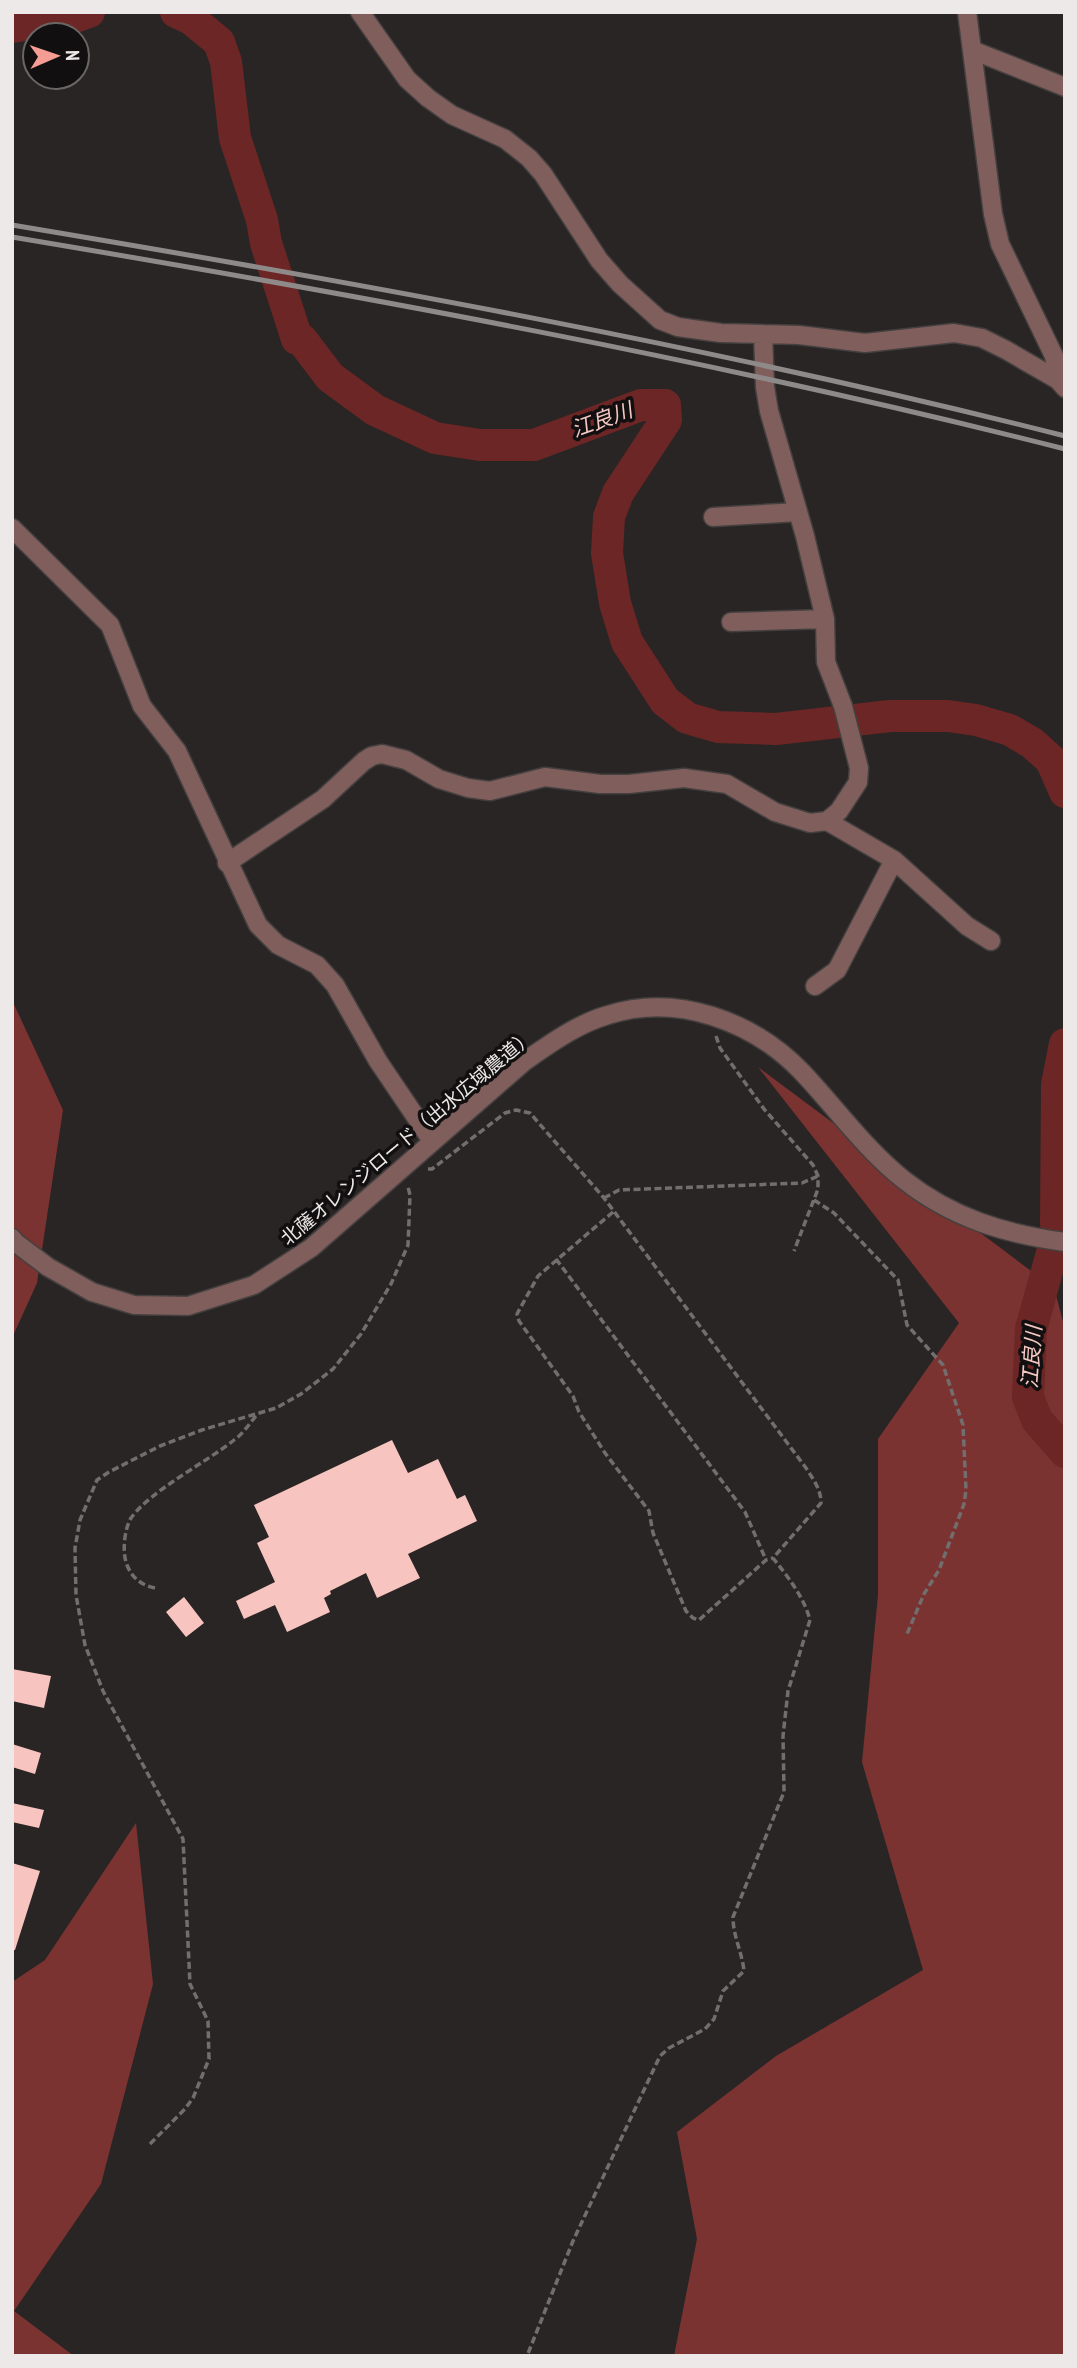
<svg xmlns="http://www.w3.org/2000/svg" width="1077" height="2368" viewBox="0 0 1077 2368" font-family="'PT Sans Narrow','Noto Sans JP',sans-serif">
	<rect width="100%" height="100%" fill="#2a2525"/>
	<path fill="#7a3330" d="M12,1000L63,1110L37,1283L12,1338Z
		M758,1067L1054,1288L1065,1329V2356H674L697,2239L677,2132L776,2056L923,1970L862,1762L878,1595V1439L959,1323Z
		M136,1823L153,1984L101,2184L14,2311L74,2356H12V1982L45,1960Z"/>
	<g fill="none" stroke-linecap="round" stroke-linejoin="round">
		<path stroke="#6c2625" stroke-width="32" d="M176,12L191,19L219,42L226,62L235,138L262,220L266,243L297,339L302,340L330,377L375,410L435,438L480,445H534L641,405H665L666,420L618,493L609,517L607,553L615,603L627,642L665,701L687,718L718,727L776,729L890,716H948L976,720L1010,730L1032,743L1051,760L1065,792
			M12,27L72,18L89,12
			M1056,1224L1057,1084L1065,1044
			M1052,1253L1031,1329L1028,1397L1037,1420L1065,1452"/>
	</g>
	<path fill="#f8c4bf" d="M392,1440L408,1473L438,1459L457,1499L465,1495L477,1521L408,1554L420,1578L377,1598L366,1573L330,1591L331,1594L324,1598L330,1612L287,1632L275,1605L244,1619L236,1601L275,1582L257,1543L269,1537L254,1505Z
		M184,1597L204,1623L186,1637L166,1612Z
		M12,1669L51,1676L44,1708L12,1701Z
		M12,1744L41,1753L35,1774L12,1767Z
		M12,1803L44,1810L39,1828L12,1822Z
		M12,1863L40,1871L15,1950H12Z"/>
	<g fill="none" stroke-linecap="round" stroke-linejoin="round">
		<g stroke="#454040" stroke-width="21">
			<path id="minor" d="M360,12L407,79L428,98L452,115L505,139L529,158L543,174L599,260L620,284L660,320L678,327L721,333L799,335L865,343L954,333L982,338L1006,350L1058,380L1065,388
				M967,12L993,214L1000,244L1054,356L1058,380
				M972,50L1065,87
				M713,517L798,512
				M12,528L110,625L142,706L177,751L258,925L278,945L317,965L335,985L378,1061L432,1141
				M731,622L825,619
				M827,821L894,860L967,926L991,941
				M227,863L323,799L364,761L372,756L382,754L406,760L439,779L468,788L490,791L545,777L600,784H629L684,778L727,784L775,812L810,823L827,821L839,811L858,782L859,768L843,706L826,662L825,619L805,536L769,411L765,387L763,334
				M815,986L837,970L894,860"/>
		</g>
		<g stroke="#454040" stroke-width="21">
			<path id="tertiary" d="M12,1238L16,1243L48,1267L92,1292L134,1305L188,1306L254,1285L311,1248L525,1061C551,1043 577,1024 608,1015C677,993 753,1021 802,1072C836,1108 865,1149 904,1180C952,1218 1005,1234 1065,1242"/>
		</g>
		<path stroke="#736e6e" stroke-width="3.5" stroke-dasharray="7 3.5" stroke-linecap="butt" d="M716,1036L720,1048L764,1109L813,1165L818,1176V1189L794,1251
			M428,1169H432L505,1113L516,1110L530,1113L604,1198L806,1468C813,1479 821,1489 821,1503L773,1558C788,1577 804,1597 810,1620L788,1691L783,1736L784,1792L733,1917C733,1936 742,1952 744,1971L723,1991L714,2019L705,2029L669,2048L660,2056L573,2241L527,2356
			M604,1198L619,1190L802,1183L818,1176
			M814,1200L834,1213L898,1280L907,1325L943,1365L963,1425L966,1490L964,1504L939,1570L924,1594L907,1634
			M613,1212L538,1276L517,1314L519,1321L573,1396L579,1412L605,1453L649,1511L653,1533L686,1611L693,1618L699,1620L766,1560L773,1558
			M556,1259L745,1512L766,1560
			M155,1588C141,1585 132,1578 127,1565C122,1553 124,1530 131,1518C150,1491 207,1462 234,1440C243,1434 249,1424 256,1416
			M150,2144L185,2109L193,2098L209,2059L208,2021L190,1984L183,1839L103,1691L85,1645L76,1595L75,1548L80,1520L97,1480L109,1472L160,1446L202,1430L276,1408L301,1394L333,1369L361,1334L391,1284L408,1245L410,1195L408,1187"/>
		<use href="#minor" stroke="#805e5b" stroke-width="18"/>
		<use href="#tertiary" stroke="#805e5b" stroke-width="18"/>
		<path stroke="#8e8a8a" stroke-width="5" d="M12,225C365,284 718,348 1065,436
			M12,237C365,296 718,361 1065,449"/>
	</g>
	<g text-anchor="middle" stroke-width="7" stroke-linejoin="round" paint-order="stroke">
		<g font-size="19" fill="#ece9e8" stroke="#110f0f">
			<text transform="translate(407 1137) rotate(-40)" y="7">北薩オレンジロード（出水広域農道）</text>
		</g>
		<g font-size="21" font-style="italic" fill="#f5c8c3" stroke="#110f0f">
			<text transform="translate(602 420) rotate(-20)" y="7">江良川</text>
			<text transform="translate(1032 1357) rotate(-86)" y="7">江良川</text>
		</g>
	</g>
	<rect width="1077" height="2368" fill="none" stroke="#ece9e8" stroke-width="28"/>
	<g transform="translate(56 56) rotate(88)"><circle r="33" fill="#110f0f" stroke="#696666" stroke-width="2"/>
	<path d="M0-5L12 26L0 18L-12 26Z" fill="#f59c95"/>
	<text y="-10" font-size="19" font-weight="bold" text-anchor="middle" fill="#ece9e8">N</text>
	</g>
</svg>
